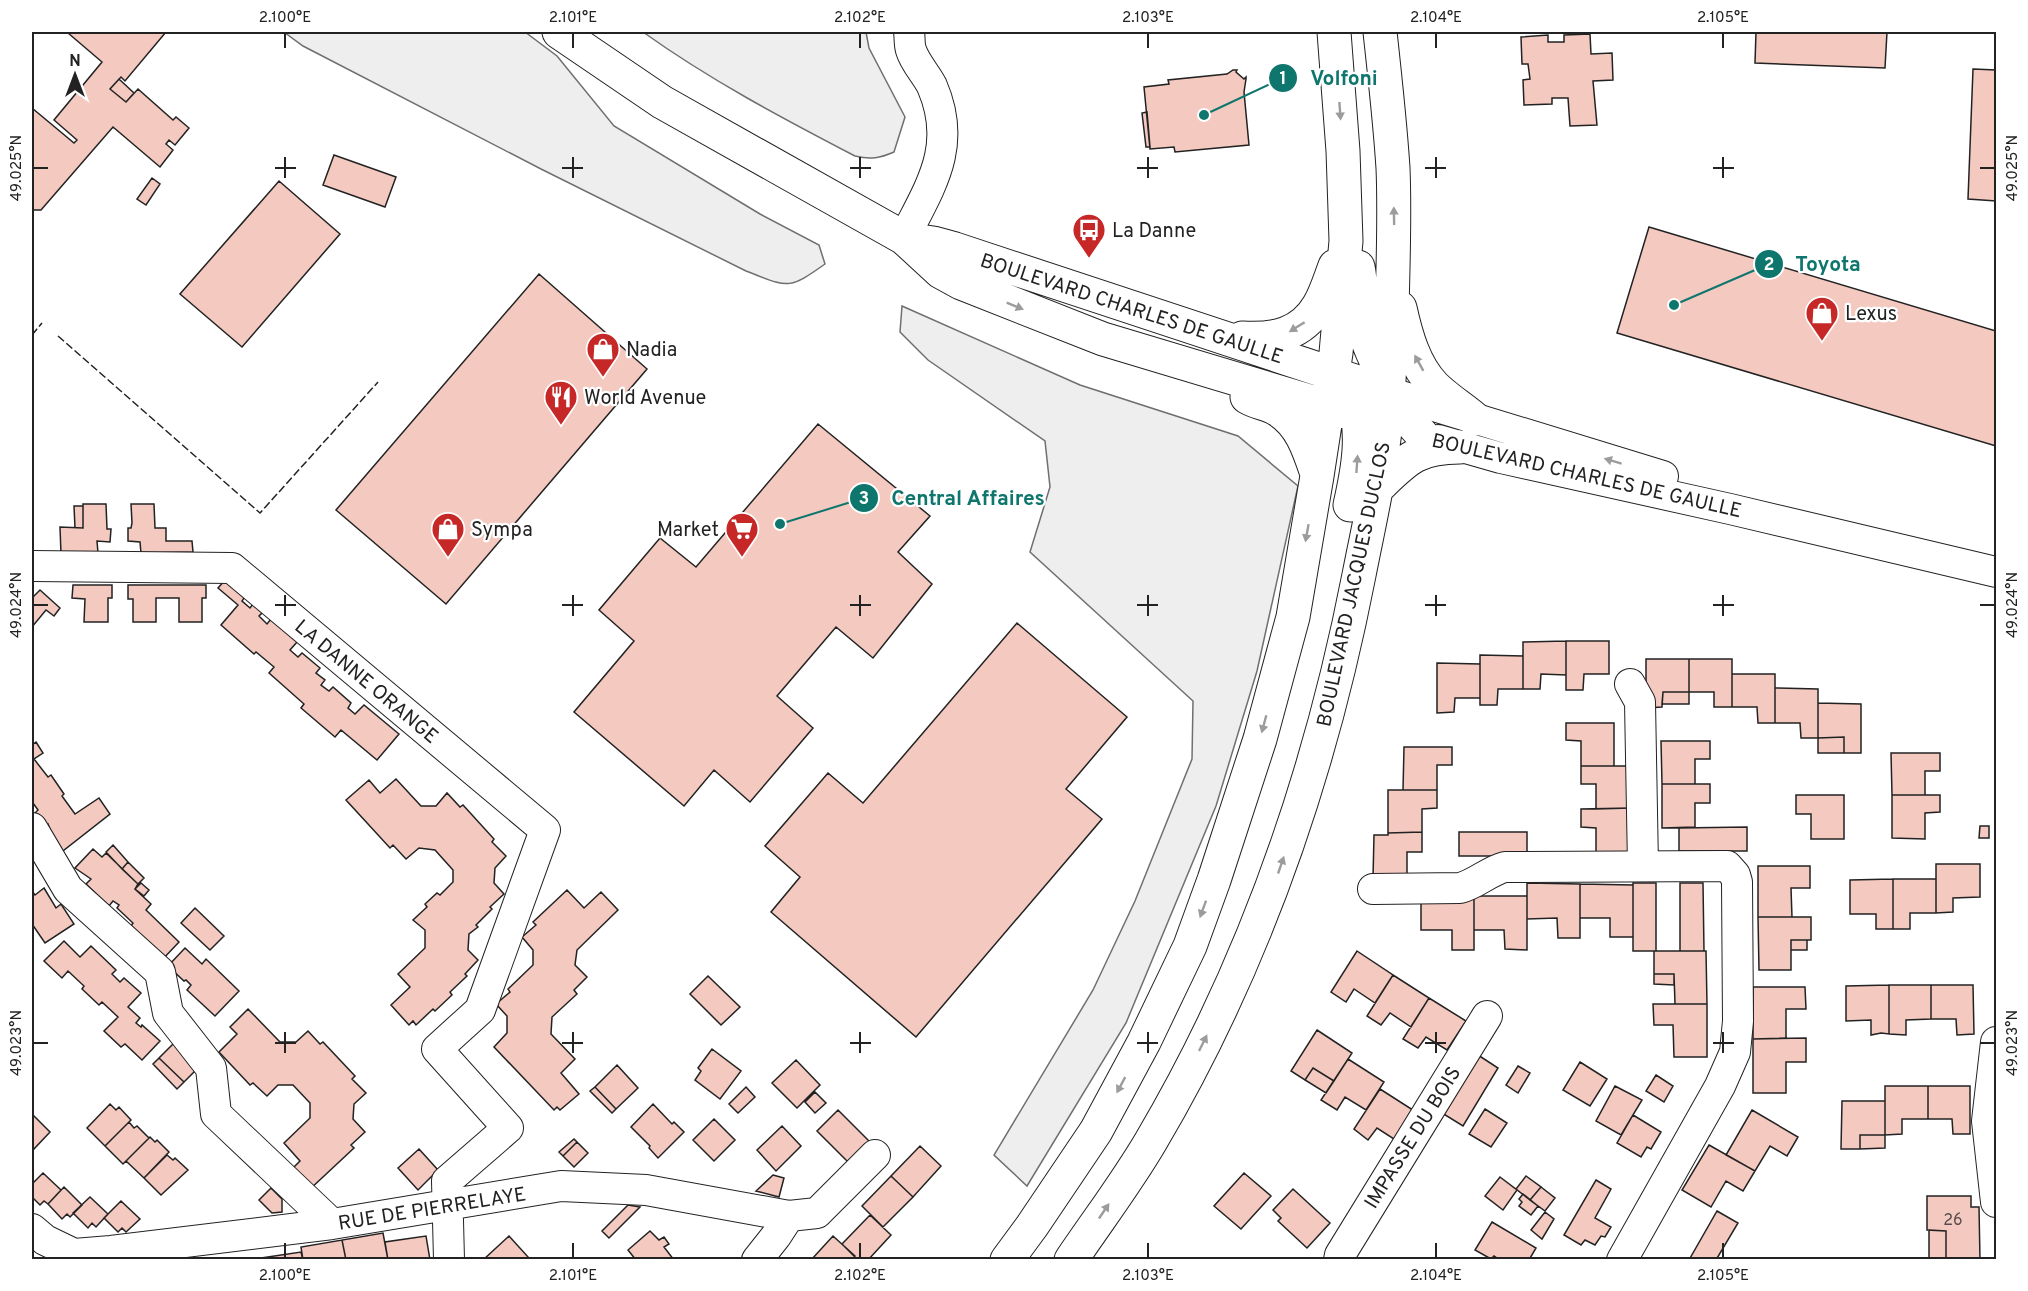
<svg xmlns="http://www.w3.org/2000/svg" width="2028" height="1291" viewBox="0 0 2028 1291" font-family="Overpass,sans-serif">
	<rect width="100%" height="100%" fill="#fff"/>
	<path fill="#eee" stroke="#6f6f6f" stroke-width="1.5" d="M284,32H525L557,56L614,126L760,214L819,245L825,264C787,291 788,287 746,271L541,169L303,46Z
		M643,32H866L869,48L905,117L894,152C880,158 871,160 855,156C782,118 710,80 643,32Z
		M902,306L1080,385L1238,436L1298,486L1257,671L1216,806L1126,1023L1027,1186L994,1155L1093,990L1135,901L1192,759L1193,701L1030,552L1050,487L1045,441L928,360L900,332Z"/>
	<path fill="#f3c9c0" stroke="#222" stroke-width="1.5" d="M70,32H166L125,81L121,77L110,89L126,102L138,89L173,120L176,117L189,128L175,145L169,140L166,144L173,150L160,167L113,127L41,210H32V108L74,143L77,140L54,120L102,62L68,33Z
		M1756,32H1887L1885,68L1755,63Z
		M1590,34L1591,54L1612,53L1613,80L1593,81L1597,125L1570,126L1568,98H1552V104L1524,105L1523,80L1530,79L1528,64H1522L1521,37L1548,35V42H1564V35Z
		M1973,69L1996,70V201L1968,199Z
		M1233,70H1237L1236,72L1244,79L1246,77V79L1244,92L1249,145L1175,152L1174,147L1150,149L1144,87L1169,84L1168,80L1227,74Z
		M119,79L134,93L126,102L110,89Z
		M1147,112L1150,147H1146L1142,113Z
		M334,155L396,177L385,207L323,185Z
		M152,178L160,184L146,205L137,199Z
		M279,181L340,234L242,347L180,294Z
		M1649,227L1996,331V446L1617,333Z
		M539,274L647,369L446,604L336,510Z
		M818,424L930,516L898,552L932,584L873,658L836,627L777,696L813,728L750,802L714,770L684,806L574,712L634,641L599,610L660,538L696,567Z
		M83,504H106L107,529H111L110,542L97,541L98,553L61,554L60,527L83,528Z
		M131,504H154L155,528H166V541H192L193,552L141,553L140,542L128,541V528H131L132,523Z
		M74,506H83V528H75Z
		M226,579L246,595L242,601L250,608L253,604L263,612L259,616L267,624L271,619L297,642L290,650L298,657L302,653L320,668L316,673L325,680L321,685L329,691L333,687L351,703L348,708L355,714L364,705L399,734L377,760L341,730L335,737L301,708L304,704L269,673L274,667L256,652L254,654L221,625L238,605L218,588Z
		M73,585H112V598H108V622H84L85,599L72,598Z
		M128,585H206V598H202V622H179V598H156V622H133V599H128Z
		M40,590L60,608L54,616L46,610L32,627V598Z
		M1017,623L1127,717L1066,789L1102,819L916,1037L771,912L800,877L765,846L828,773L863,803Z
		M1566,641H1609V674H1584L1583,690H1566Z
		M1566,641V675L1541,674L1540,689H1523V642Z
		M1480,655L1523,656V689H1498L1497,705H1480Z
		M1646,659H1689V692H1663L1662,707L1646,708Z
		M1689,659H1732V707H1714V692H1689Z
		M1437,663L1480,664V698H1455L1454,712L1437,713Z
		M1732,674H1775V723H1758L1757,707H1732Z
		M1775,688L1818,689V738H1801L1800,723H1775Z
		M1663,692H1689V704H1662Z
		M1818,703L1861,704V753H1844V737L1818,738Z
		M1566,723H1614V766H1581V741L1566,740Z
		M1844,737V753H1818V738Z
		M1661,741H1710V759H1695V784H1662Z
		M36,742L43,753L34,759L48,777L51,775L64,794L62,796L75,814L99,798L110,814L59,854L48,824L43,828L34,814L38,810L33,803H32V745Z
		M1404,747H1452V765H1437V790H1403Z
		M1891,753H1940V771H1925V795H1892Z
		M1581,766H1629L1630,808L1596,809V784H1581Z
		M396,779L421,806H436L447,793L460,807L463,805L494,839L492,842L506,856L495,868L494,883L504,894L490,907L492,909L476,925L478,927L469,934L468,950L478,960L465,974L467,976L450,992L452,995L435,1011L433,1009L416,1025L413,1021L409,1025L391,1005L410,987L398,974L425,948V930L413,920L427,907L425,904L437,893L440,895L453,882V870L435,850L419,848L406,859L393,845L390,848L346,800L369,780L380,793Z
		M1662,784H1710V803H1695V827L1662,828Z
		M1388,790H1437V808L1422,809V832L1388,833Z
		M1796,795H1844V839H1811V814H1796Z
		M1892,795H1940V812L1925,813V839L1892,838Z
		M1630,808V852H1596V828L1581,827V809Z
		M1980,826H1989V838H1979Z
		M1747,827V851H1679V828Z
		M1422,832V852H1407V877L1373,878L1374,835H1388V833Z
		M1459,832H1527V856H1459Z
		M113,845L128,862L122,869L106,852Z
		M93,849L102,857L106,853L138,884L135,889L151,904L146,910L179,942L162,960L131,926L133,923L117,908L119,905L113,901L109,906L86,884L91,879L75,868Z
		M128,862L144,878L138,884L122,869Z
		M1936,864H1980V897L1953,898V912L1936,913Z
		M1758,866H1810V888H1791L1792,917H1758Z
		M1893,879V929H1876V914H1850V880Z
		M1893,879H1936V913H1910V929H1893Z
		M141,883L149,890L144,896L135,889Z
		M1527,883L1580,884V938H1558L1557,918L1527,919Z
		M1633,883H1656V951H1633Z
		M1680,883H1703L1704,951H1680Z
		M1580,884L1633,885V937H1610V918H1580Z
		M44,888L56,908L61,904L74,924L45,943L32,924V891L35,895Z
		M567,890L584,908L601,892L618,910L577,950L575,965L587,977L574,990L577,994L552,1017L551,1034L575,1059L561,1073L579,1094L560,1110L557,1107L554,1110L494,1047L507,1033V1016L496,1004L510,992L508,989L533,965V950L522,937L536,925L533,922Z
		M1474,896V950H1452V930H1421V897Z
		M1474,896H1527V950L1505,949L1504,930H1474Z
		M195,908L224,936L210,950L181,923Z
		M1758,917H1811V940H1791V970H1759Z
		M1791,940H1807V950H1791Z
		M64,941L80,957L91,946L116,970L112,974L120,982L124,978L141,993L128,1007L140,1018L136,1023L141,1027L142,1025L160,1041L142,1060L125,1044L121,1047L104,1031L118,1017L102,1002L99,1005L82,989L84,986L68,971L62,978L44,961Z
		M185,948L202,964L206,959L239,991L215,1016L187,990L191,985L186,980L184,981L168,966Z
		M1357,951L1393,975L1375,1003L1354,989L1346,1002L1331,992Z
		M1654,951H1706L1707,1004H1675L1674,974H1654Z
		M1654,974H1674V985L1654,984Z
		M1393,975L1429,998L1411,1027L1390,1013L1381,1025L1367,1016Z
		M708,976L740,1007L721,1025L690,994Z
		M1889,985V1034L1881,1033L1871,1035V1020L1846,1021V986Z
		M1889,985H1931V1019L1906,1020V1035L1889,1034Z
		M1931,985H1973L1974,1034L1957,1035L1956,1019H1931Z
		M1753,987H1805L1806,1009H1786V1038L1753,1039Z
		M1429,998L1466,1021L1447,1050L1426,1037L1418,1048L1403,1039Z
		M1653,1004H1707V1057H1674L1673,1025H1654Z
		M248,1009L280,1042H296L308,1031L320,1044L323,1042L355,1076L352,1079L366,1093L354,1104L353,1119L365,1132L351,1145L354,1148L308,1191L290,1171L300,1161L284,1143L310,1118V1103L293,1085H278L267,1096L253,1083L250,1085L219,1052L237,1034L230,1027Z
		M1317,1030L1352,1053L1334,1081L1313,1068L1305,1080L1291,1071Z
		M1806,1038V1062H1786V1093H1753V1039Z
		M176,1041L201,1065L184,1082L159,1058Z
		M712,1049L741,1071L720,1099L695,1080L701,1071L698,1068Z
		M1478,1055L1498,1068L1463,1126L1442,1113Z
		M159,1058L184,1082L177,1089L153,1064Z
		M1348,1059L1384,1082L1366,1110L1345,1097L1337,1110L1321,1100Z
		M796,1060L820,1085L797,1108L772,1083Z
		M1580,1062L1607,1079L1590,1106L1563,1090Z
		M617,1065L638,1088L616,1109L595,1087Z
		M1518,1066L1530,1073L1518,1093L1506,1085Z
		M1313,1068L1334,1081L1326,1093L1305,1080Z
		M1656,1075L1673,1086L1664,1102L1646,1091Z
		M1615,1086L1642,1100L1621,1135L1596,1121Z
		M1885,1086H1928V1119H1902V1134L1885,1135Z
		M1928,1086H1970V1134H1953L1952,1119H1928Z
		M595,1087L616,1109L612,1113L590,1091Z
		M746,1087L755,1097L738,1113L729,1104Z
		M1380,1089L1416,1112L1397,1141L1377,1128L1368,1140L1354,1129Z
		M815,1092L826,1103L815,1113L805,1102Z
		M1842,1101H1885V1135H1860V1149H1841Z
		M110,1104L116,1110L119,1107L131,1120L105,1146L87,1128Z
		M653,1104L672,1124L674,1122L684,1132L658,1158L649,1148L650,1146L631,1127Z
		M1485,1109L1507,1123L1491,1147L1469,1134Z
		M838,1110L871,1143L851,1165L817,1131Z
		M1752,1110L1798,1137L1787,1156L1770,1146L1755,1171L1726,1155Z
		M32,1114L50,1132L32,1151Z
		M1633,1115L1661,1132L1651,1149L1647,1147L1641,1157L1617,1143Z
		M714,1119L735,1140L714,1161L693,1140Z
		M129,1122L134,1128L137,1126L149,1138L123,1164L105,1146Z
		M782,1126L801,1146L776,1171L757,1150Z
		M1860,1135H1885V1148L1860,1149Z
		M150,1137L155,1142L157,1140L169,1152L144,1178L126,1161L123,1164Z
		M574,1139L577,1142L563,1156L559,1152Z
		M577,1142L588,1153L574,1167L563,1156Z
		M1709,1145L1755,1171L1743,1191L1726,1181L1711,1207L1682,1190Z
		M920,1146L941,1166L913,1197L891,1176Z
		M419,1149L438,1170L418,1190L398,1168Z
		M167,1155L173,1160L175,1158L188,1170L161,1195L144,1178Z
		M43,1173L61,1190L48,1204L44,1201L40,1205L32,1197V1184Z
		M1244,1173L1271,1196L1241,1229L1214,1206Z
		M773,1175L784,1178L779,1197L756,1191Z
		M891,1176L913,1197L883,1227L862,1206Z
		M1526,1176L1541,1187L1530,1200L1516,1189Z
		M1500,1177L1517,1190L1503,1210L1485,1196Z
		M1596,1180L1611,1189L1595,1218L1611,1227L1605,1237L1601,1236L1595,1245L1585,1240L1581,1245L1564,1235Z
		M64,1187L82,1205L70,1217L67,1214L62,1219L48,1204Z
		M1541,1187L1555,1198L1545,1211L1530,1200Z
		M271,1188L282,1199V1212L272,1213L259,1200Z
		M1293,1189L1330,1223L1307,1248L1278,1221L1281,1218L1273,1210Z
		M1523,1194L1538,1206L1531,1215L1519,1206L1522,1202L1519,1199Z
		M1927,1196H1971V1207H1979L1980,1260H1946V1231L1927,1230Z
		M90,1197L108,1214L96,1227L92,1223L88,1228L73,1213Z
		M121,1201L140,1219L126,1232L122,1228L118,1232L104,1218Z
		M628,1205L640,1207L609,1238L602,1231Z
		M1717,1211L1738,1223L1716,1260H1689Z
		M1545,1212L1554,1219L1542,1239L1531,1230Z
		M870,1215L891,1235L868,1260H858L842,1244Z
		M1492,1222L1536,1248L1529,1260H1500L1494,1256L1491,1259L1475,1250Z
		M1929,1230L1946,1231V1260H1929Z
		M650,1231L659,1240L664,1237L669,1244L664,1247L674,1260H636L628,1250Z
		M383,1233L388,1260H346L342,1240Z
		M426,1236L430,1260H388L385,1242Z
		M509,1236L529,1258L528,1260H483Z
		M833,1236L855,1256L851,1260H811Z
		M342,1240L346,1260H303L301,1247Z
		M301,1252L303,1260L261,1258Z"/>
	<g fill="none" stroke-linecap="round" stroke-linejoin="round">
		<g stroke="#222" stroke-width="32">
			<path id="minor" d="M904,238C931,185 958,146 932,86C926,74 915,63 911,50C909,44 910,37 909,32
				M1388,392L1663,476
				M1438,440L1501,458L1730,509L1996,572
				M32,566L232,568L545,830L480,1010L437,1049L508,1128L447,1181L449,1260
				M1630,684L1640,702L1643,866
				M32,828L68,889L160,972L168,1013L211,1068L216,1114L332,1224
				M1373,889L1460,888C1476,884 1489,871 1505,867L1727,866L1735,875L1737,882L1738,1021L1735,1052L1720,1086L1622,1260
				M1996,1042L1987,1121L1996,1202
				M32,1229L45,1240L74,1254L73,1260
				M74,1254L111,1251L332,1224L561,1186L646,1190L789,1216
				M757,1260L776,1236L789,1216L817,1213L875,1155
				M1339,1260L1340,1255L1487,1016"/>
		</g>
		<g stroke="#222" stroke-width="35">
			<path id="major" d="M559,32L662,102L904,238L941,272L961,283L1103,339L1386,424
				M906,239L933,243L955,249L1388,392
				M1358,267C1363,290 1360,314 1366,335C1368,344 1373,353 1376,361C1389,392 1399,410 1422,435
				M1400,308C1406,335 1414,365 1434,386C1446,398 1462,408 1475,419
				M1242,338C1273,340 1302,335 1319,305C1326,293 1330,279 1335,266
				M1247,397C1257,403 1269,404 1278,410C1301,424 1309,450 1317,474
				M1376,489C1406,460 1416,447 1460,447
				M1350,505C1357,474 1367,426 1350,397
				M1007,1260L1032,1226L1096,1131L1144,1042L1190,946L1214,880L1260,739L1293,617L1317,476L1336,353L1346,241L1343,151L1334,32
				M1071,1260C1098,1220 1127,1182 1151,1141C1255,965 1320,775 1359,575C1369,524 1381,473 1386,421C1390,385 1390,348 1392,311C1393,263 1395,215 1393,168C1390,122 1385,77 1380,32"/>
		</g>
		<use href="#minor" stroke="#fff" stroke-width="30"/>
		<use href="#major" stroke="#fff" stroke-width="33"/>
		<path stroke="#222" stroke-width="1.5" stroke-dasharray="8 3" stroke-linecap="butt" d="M32,335L42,323
			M58,336L260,513L378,382"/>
	</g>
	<defs><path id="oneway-solid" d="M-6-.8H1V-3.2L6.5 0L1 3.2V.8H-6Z" transform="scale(1.5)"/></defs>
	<g fill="#9c9c9c">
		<use href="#oneway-solid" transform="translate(1340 111) rotate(86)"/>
		<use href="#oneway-solid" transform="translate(1394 216) rotate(-91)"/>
		<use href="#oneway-solid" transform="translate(1015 306) rotate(22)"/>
		<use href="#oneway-solid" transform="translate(1297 327) rotate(148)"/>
		<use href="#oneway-solid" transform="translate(1419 363) rotate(-119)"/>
		<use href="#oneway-solid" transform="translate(1613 461) rotate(-163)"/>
		<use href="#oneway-solid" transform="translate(1357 464) rotate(-86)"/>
		<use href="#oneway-solid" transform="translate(1307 533) rotate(100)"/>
		<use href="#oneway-solid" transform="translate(1264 724) rotate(105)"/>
		<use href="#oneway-solid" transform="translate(1281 865) rotate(-71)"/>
		<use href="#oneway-solid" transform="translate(1203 909) rotate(110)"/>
		<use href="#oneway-solid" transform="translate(1203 1043) rotate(-64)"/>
		<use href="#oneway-solid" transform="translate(1121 1085) rotate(118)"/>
		<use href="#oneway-solid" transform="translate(1104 1211) rotate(-56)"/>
	</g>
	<path fill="none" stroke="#222" stroke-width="2" d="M285,33V48M573,33V48M860,33V48M1148,33V48M1436,33V48M1723,33V48M285,157V178M573,157V178M860,157V178M1148,157V178M1436,157V178M1723,157V178M33,168H48M275,168H296M562,168H583M850,168H871M1137,168H1158M1425,168H1446M1713,168H1734M1980,168H1995M285,595V616M573,595V616M860,595V616M1148,595V616M1436,595V616M1723,595V616M33,605H48M275,605H296M562,605H583M850,605H871M1137,605H1158M1425,605H1446M1713,605H1734M1980,605H1995M285,1032V1053M573,1032V1053M860,1032V1053M1148,1032V1053M1436,1032V1053M1723,1032V1053M33,1043H48M275,1043H296M562,1043H583M850,1043H871M1137,1043H1158M1425,1043H1446M1713,1043H1734M1980,1043H1995M285,1243V1258M573,1243V1258M860,1243V1258M1148,1243V1258M1436,1243V1258M1723,1243V1258"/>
	<defs>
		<g id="bus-pin" transform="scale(1.725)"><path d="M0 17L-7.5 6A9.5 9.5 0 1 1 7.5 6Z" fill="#c62828" stroke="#fff"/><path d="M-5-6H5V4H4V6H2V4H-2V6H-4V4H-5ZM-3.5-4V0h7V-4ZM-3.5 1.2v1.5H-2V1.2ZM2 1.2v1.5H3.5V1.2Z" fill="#fff"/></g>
		<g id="shop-pin" transform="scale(1.725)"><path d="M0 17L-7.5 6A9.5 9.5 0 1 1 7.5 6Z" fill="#c62828" stroke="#fff"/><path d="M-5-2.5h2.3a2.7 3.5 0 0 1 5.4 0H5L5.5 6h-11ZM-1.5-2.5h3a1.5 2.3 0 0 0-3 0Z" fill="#fff"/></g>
		<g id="restaurant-pin" transform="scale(1.725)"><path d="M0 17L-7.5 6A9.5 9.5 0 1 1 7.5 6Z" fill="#c62828" stroke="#fff"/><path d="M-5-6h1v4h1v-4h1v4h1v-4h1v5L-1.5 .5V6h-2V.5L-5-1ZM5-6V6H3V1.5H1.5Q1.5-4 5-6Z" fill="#fff"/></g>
		<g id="supermarket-pin" transform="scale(1.725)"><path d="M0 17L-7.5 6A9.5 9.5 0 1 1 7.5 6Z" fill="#c62828" stroke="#fff"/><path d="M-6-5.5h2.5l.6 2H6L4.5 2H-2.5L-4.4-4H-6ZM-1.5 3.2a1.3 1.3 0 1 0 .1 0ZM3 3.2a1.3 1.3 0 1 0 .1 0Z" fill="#fff"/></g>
	</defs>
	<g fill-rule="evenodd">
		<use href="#bus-pin" x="1089" y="230"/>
		<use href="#shop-pin" x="1822" y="313"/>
		<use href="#shop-pin" x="603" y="349"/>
		<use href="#restaurant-pin" x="561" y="397"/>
		<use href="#shop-pin" x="448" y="529"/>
		<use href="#supermarket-pin" x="742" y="529"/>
	</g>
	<g text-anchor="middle" stroke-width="4.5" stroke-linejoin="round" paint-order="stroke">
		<g font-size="16" fill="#564c4a">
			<text x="1953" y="1225">26</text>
		</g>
		<g font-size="20" fill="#222" stroke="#fff" text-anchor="start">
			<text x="1112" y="237">La Danne</text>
			<text x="1845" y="320">Lexus</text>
			<text x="626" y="356">Nadia</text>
			<text x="584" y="404">World Avenue</text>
			<text x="471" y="536">Sympa</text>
			<text x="719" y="536" text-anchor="end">Market</text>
		</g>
		<g font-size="20" fill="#222" stroke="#fff">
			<text transform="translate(1132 308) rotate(18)" y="7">BOULEVARD CHARLES DE GAULLE</text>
			<text transform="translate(1587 475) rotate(13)" y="7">BOULEVARD CHARLES DE GAULLE</text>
			<text transform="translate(1353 584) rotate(-78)" y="7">BOULEVARD JACQUES DUCLOS</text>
			<text transform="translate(367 681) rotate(40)" y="7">LA DANNE ORANGE</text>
			<text transform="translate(1412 1137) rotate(-58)" y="7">IMPASSE DU BOIS</text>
			<text transform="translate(432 1208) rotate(-9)" y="7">RUE DE PIERRELAYE</text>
		</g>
	</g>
	<path fill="none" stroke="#0f766e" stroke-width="2" d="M1204 115L1283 78M1674 305L1769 264M780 524L864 498"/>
	<g fill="#0f766e" stroke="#fff" stroke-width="2">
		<circle cx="1204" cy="115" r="6"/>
		<circle cx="1674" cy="305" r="6"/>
		<circle cx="780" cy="524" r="6"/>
		<circle cx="1283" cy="78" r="15"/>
		<circle cx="1769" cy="264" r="15"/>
		<circle cx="864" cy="498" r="15"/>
	</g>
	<g font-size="18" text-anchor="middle" font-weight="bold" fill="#fff">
		<text x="1283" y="84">1</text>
		<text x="1769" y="270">2</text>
		<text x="864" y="504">3</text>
	</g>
	<g font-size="21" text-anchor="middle" font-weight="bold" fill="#0f766e" stroke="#fff" stroke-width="4.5" stroke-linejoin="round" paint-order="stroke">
		<text x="1344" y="85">Volfoni</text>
		<text x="1828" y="271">Toyota</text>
		<text x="968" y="505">Central Affaires</text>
	</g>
	<rect width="2028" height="1291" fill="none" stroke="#ffffff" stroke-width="66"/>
	<g transform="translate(75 75)" stroke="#ffffff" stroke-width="4.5" paint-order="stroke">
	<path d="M0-4.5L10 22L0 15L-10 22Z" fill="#222222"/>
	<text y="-9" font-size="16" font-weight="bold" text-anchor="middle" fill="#222222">N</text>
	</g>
	<rect x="33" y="33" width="1962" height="1225" fill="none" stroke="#222" stroke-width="2"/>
	<g font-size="15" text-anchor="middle" fill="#222">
		<text x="285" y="22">2.100°E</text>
		<text x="573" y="22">2.101°E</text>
		<text x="860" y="22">2.102°E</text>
		<text x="1148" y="22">2.103°E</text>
		<text x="1436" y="22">2.104°E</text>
		<text x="1723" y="22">2.105°E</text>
		<text transform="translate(16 168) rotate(-90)" y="5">49.025°N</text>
		<text transform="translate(2012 168) rotate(-90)" y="5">49.025°N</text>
		<text transform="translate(16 605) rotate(-90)" y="5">49.024°N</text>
		<text transform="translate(2012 605) rotate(-90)" y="5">49.024°N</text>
		<text transform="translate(16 1043) rotate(-90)" y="5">49.023°N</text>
		<text transform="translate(2012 1043) rotate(-90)" y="5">49.023°N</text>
		<text x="285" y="1280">2.100°E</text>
		<text x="573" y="1280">2.101°E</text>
		<text x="860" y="1280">2.102°E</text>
		<text x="1148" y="1280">2.103°E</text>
		<text x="1436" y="1280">2.104°E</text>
		<text x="1723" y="1280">2.105°E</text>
	</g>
</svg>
